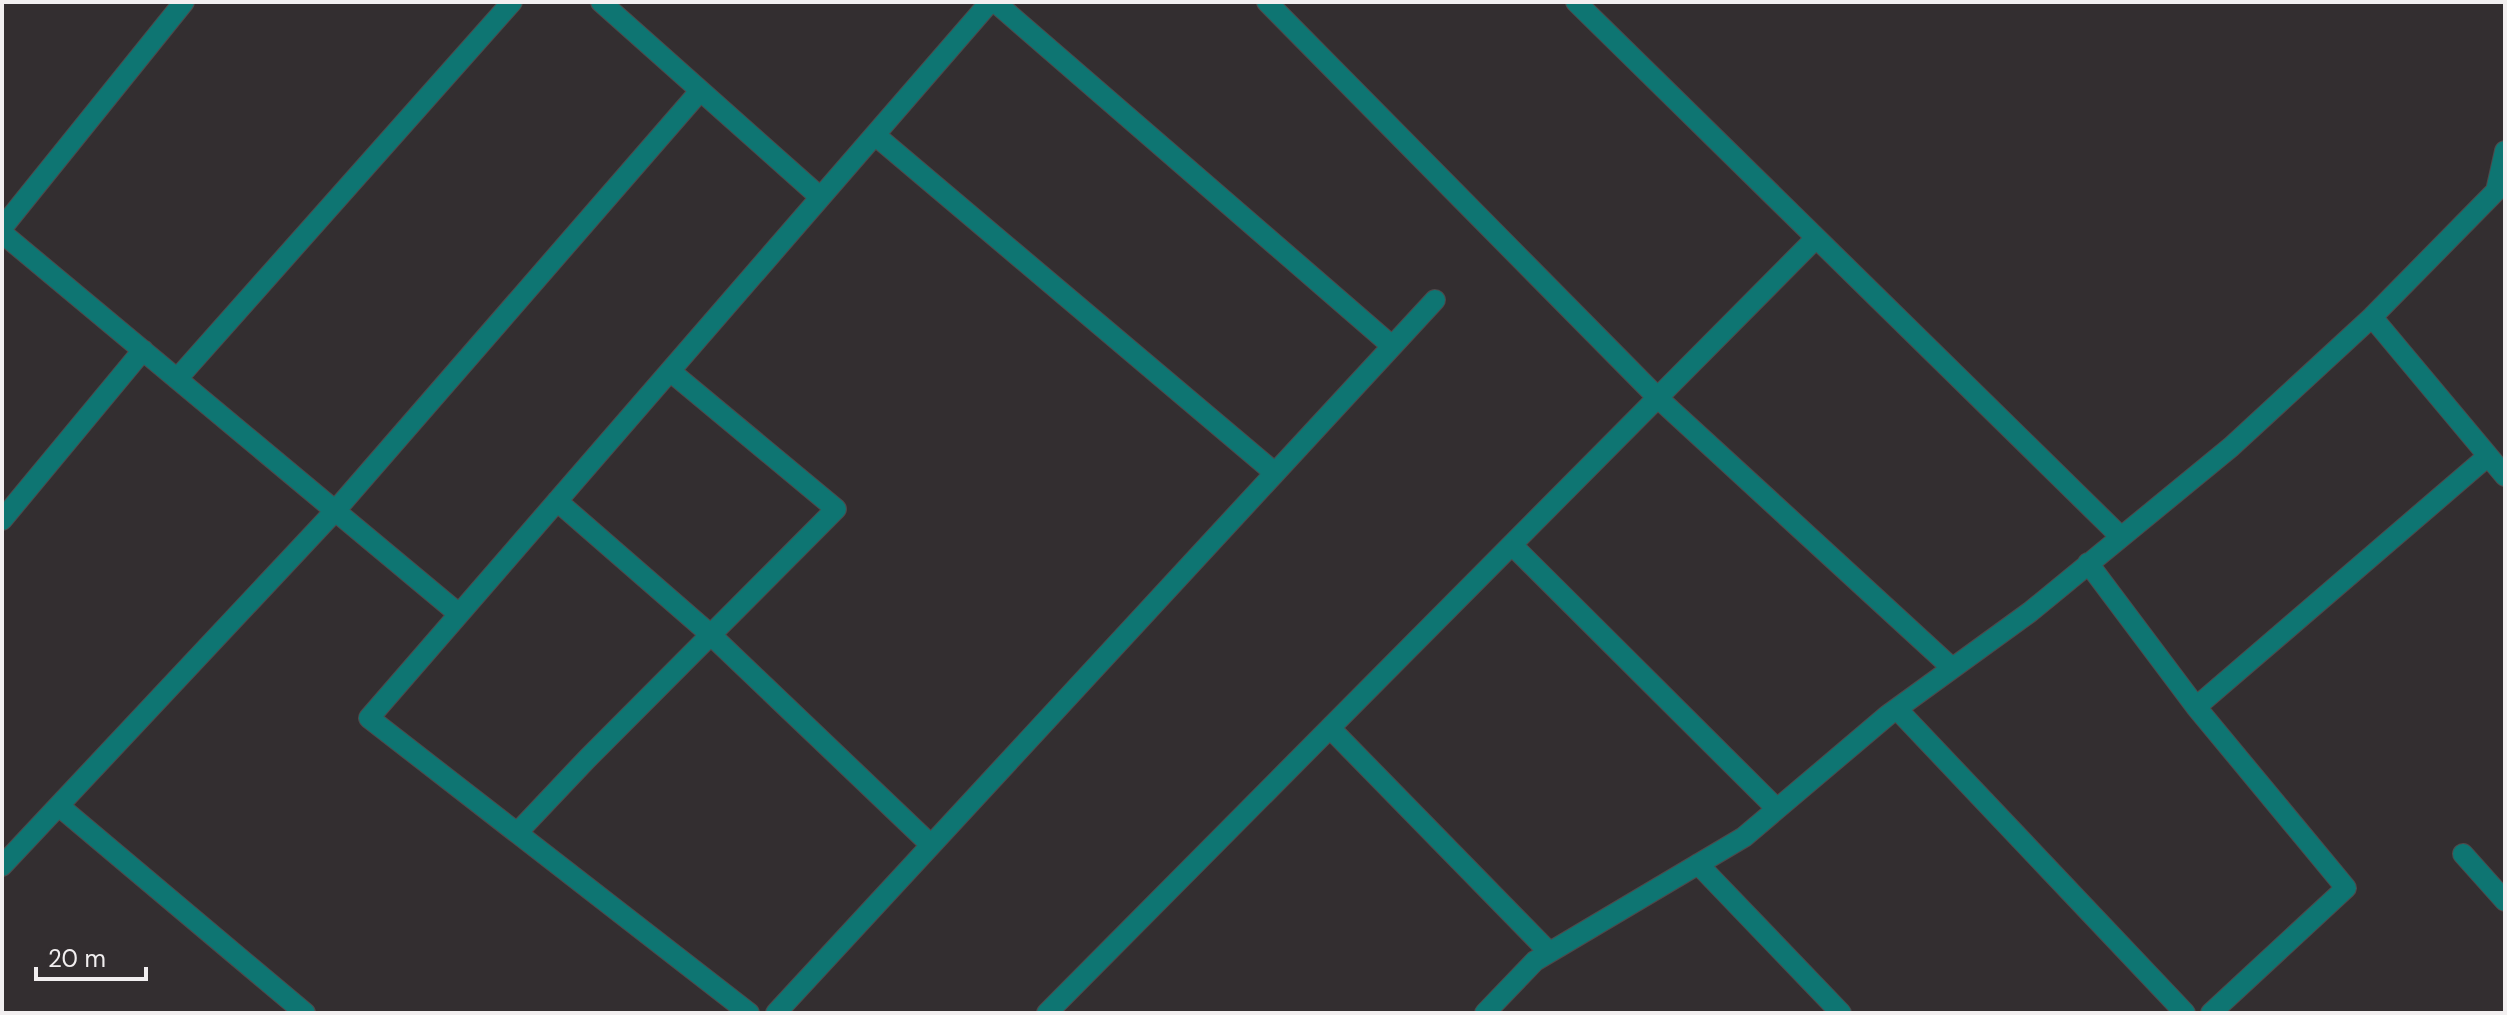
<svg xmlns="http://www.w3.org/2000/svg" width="2507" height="1015" viewBox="0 0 2507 1015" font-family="'DM Sans',sans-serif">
	<rect width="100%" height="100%" fill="#332e30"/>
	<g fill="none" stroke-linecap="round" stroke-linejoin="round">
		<g stroke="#4e494b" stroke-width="22">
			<path id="street" d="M601,2L820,197
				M995,2L1392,346
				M1267,2L1658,398L1952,668
				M1576,2L2121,537
				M875,135L1275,473
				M2,228L184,2
				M2,233L459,614
				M2372,317L2505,476
				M177,379L512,2
				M557,501L711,635L931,845
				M2,520L143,350
				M1512,545L1777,809
				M2088,563L2196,707L2346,888L2211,1013
				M2196,707L2488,456
				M1897,709L2185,1013
				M1330,728L1549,952
				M59,806L305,1013
				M517,833L588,758L836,509L670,371
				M2463,854L2505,901
				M1698,864L1841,1013
				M2,866L335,511L700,91
				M749,1013L369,718L990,2
				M776,1013L1435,300
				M1047,1013L1816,238
				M1485,1013L1535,961L1744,837L1888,715L2030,612L2231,447L2372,317L2496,191L2505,151"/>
		</g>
		<use href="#street" stroke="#0e7572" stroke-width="20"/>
	</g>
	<rect width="2507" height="1015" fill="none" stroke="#f2eff0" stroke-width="8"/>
	<path d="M36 967v12h110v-12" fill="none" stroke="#f2eff0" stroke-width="4"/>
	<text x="48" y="967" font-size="24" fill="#f2eff0" stroke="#332e30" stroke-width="6" paint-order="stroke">20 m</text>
</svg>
